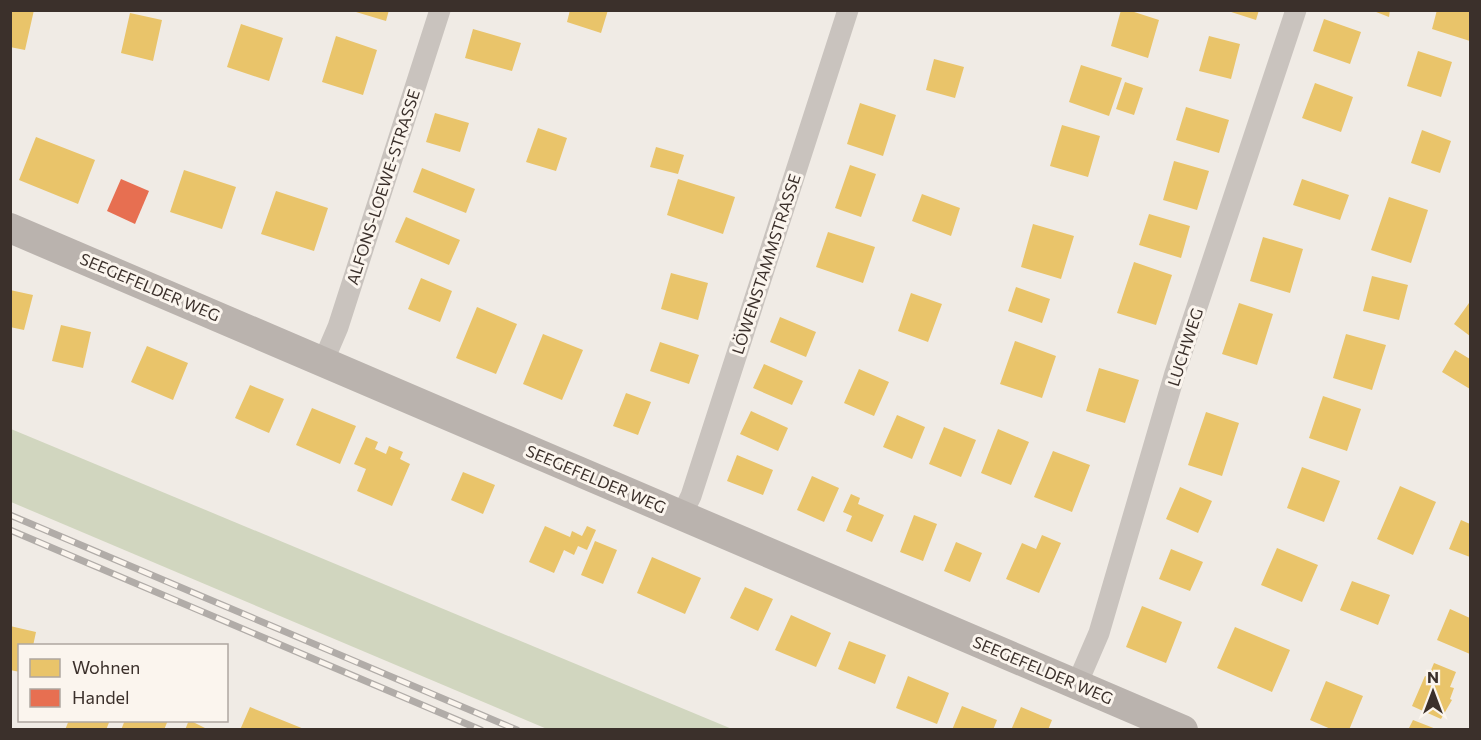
<svg xmlns="http://www.w3.org/2000/svg" width="1481" height="740" viewBox="0 0 1481 740" font-family="Commissioner,sans-serif">
	<rect width="100%" height="100%" fill="#f0ebe5"/>
	<path fill="#d1d6bf" d="M10,429H11L732,729H547L11,502Z"/>
	<path fill="#e9c46a" d="M10,10H34L25,50L10,47Z
		M357,10H389L386,21L356,12Z
		M570,10H608L601,33L567,22Z
		M1121,10H1128L1159,20L1148,58L1111,46Z
		M1225,10H1259L1256,20Z
		M1371,10H1390L1389,17Z
		M1437,10H1470V41L1432,29Z
		M130,13L162,20L153,61L121,53Z
		M1324,19L1361,32L1350,64L1313,51Z
		M241,24L283,38L269,81L227,67Z
		M473,29L521,43L512,71L465,58Z
		M336,36L377,50L363,95L322,82Z
		M1209,36L1240,44L1231,79L1199,71Z
		M1418,51L1452,62L1441,97L1407,86Z
		M934,59L964,67L955,98L926,90Z
		M1081,65L1122,78L1109,116L1069,102Z
		M1125,82L1143,88L1134,115L1116,109Z
		M1315,83L1353,97L1341,132L1302,118Z
		M860,103L896,115L883,156L847,144Z
		M1186,107L1229,120L1219,153L1176,140Z
		M435,113L469,123L460,152L426,142Z
		M1062,125L1100,136L1088,177L1050,166Z
		M538,128L567,138L556,171L526,162Z
		M1422,130L1451,141L1440,173L1411,163Z
		M36,137L95,160L78,204L19,180Z
		M656,147L684,155L678,174L650,167Z
		M1174,161L1209,171L1197,210L1163,200Z
		M850,165L876,174L861,217L835,208Z
		M422,168L475,189L466,213L413,192Z
		M184,170L236,187L222,229L170,212Z
		M678,179L735,197L723,234L667,215Z
		M1302,179L1349,195L1340,220L1293,205Z
		M276,191L328,208L314,251L261,234Z
		M922,194L960,208L951,236L912,221Z
		M1389,197L1428,210L1411,263L1371,250Z
		M1149,214L1190,226L1181,258L1139,245Z
		M406,217L460,240L449,265L395,242Z
		M1033,224L1074,236L1061,279L1021,267Z
		M828,232L875,247L863,283L816,267Z
		M1263,237L1303,249L1290,293L1250,281Z
		M1134,262L1172,275L1156,325L1117,313Z
		M671,273L708,283L698,320L661,309Z
		M1372,276L1408,285L1399,320L1363,311Z
		M421,278L452,291L440,322L408,309Z
		M1016,287L1050,299L1042,323L1008,311Z
		M10,290L33,295L24,330L10,327Z
		M911,293L942,304L928,342L898,331Z
		M1239,303L1273,314L1257,365L1222,354Z
		M1469,303L1470,304V336L1454,324Z
		M477,307L517,324L496,374L456,358Z
		M780,317L816,332L806,357L770,342Z
		M61,325L91,332L83,368L52,361Z
		M543,334L583,350L562,400L523,384Z
		M1346,334L1386,345L1372,390L1333,378Z
		M1015,341L1056,356L1042,398L1000,384Z
		M660,342L699,355L689,384L650,371Z
		M147,346L188,363L173,400L131,382Z
		M1455,350L1470,359V389L1442,372Z
		M764,364L803,381L792,405L753,388Z
		M1099,368L1139,380L1125,423L1086,411Z
		M859,369L889,382L874,416L844,403Z
		M250,385L284,399L269,433L235,418Z
		M626,393L651,402L638,435L613,426Z
		M1323,396L1361,409L1347,451L1309,438Z
		M312,408L356,426L340,464L296,445Z
		M751,411L788,428L778,451L740,434Z
		M1206,412L1239,423L1222,476L1188,465Z
		M897,415L925,427L912,459L883,447Z
		M944,427L976,440L961,477L929,464Z
		M998,429L1029,442L1011,485L981,473Z
		M366,437L378,442L375,449L386,454L389,446L403,452L400,459L410,464L392,506L357,491L366,469L354,464Z
		M1053,451L1090,465L1072,512L1034,497Z
		M737,455L773,470L763,495L727,481Z
		M1302,467L1340,481L1324,522L1287,508Z
		M463,472L495,485L483,514L451,500Z
		M812,476L839,488L824,522L797,510Z
		M1400,486L1436,502L1413,555L1377,539Z
		M1180,487L1212,501L1198,533L1166,519Z
		M851,494L860,498L858,504L884,515L872,542L846,531L852,516L843,512Z
		M914,515L937,524L923,561L900,552Z
		M1461,520L1470,524V557L1449,549Z
		M545,526L570,537L572,531L582,536L587,526L596,530L587,550L578,546L574,555L564,550L554,573L529,562Z
		M1042,535L1061,543L1039,593L1006,579L1022,543L1036,549Z
		M595,541L617,550L603,584L581,575Z
		M956,542L982,553L970,582L944,571Z
		M1277,548L1318,565L1302,602L1261,585Z
		M1171,549L1203,562L1190,591L1159,579Z
		M652,557L701,578L685,614L637,593Z
		M1352,581L1390,595L1378,625L1340,610Z
		M745,587L773,599L758,631L730,618Z
		M1142,606L1182,622L1166,663L1126,647Z
		M1450,609L1470,618V654L1437,640Z
		M791,615L831,633L816,667L775,650Z
		M10,626L36,632L33,646H20V672L10,670Z
		M1235,627L1290,650L1272,692L1217,668Z
		M849,641L886,655L875,684L838,669Z
		M1434,663L1456,672L1450,687L1454,688L1450,699L1452,700L1441,719L1412,706L1425,676L1428,677Z
		M908,676L949,693L937,724L896,708Z
		M1326,681L1363,696L1349,730H1333L1310,720Z
		M962,706L997,720L993,730H952Z
		M250,707L304,729V730H240Z
		M1021,707L1052,720L1048,730H1011Z
		M69,720H110L106,730H65Z
		M125,720H168L164,730H121Z
		M189,720L209,730H185Z
		M1413,720L1436,729V730H1408Z"/>
	<path fill="#e76f51" d="M121,179L149,191L135,224L107,211Z"/>
	<g fill="none" stroke-linecap="round" stroke-linejoin="round">
		<path stroke="#c9c3be" stroke-width="21" d="M323,362L338,327L440,10
			M681,516L691,496L848,10
			M1077,684L1099,633L1175,373L1296,10"/>
		<path stroke="#bab3ae" stroke-width="30" d="M10,228L1183,730"/>
		<g stroke="#b1aca8" stroke-width="7">
			<path id="rail" d="M10,515L517,730
				M10,530L481,730"/>
		</g>
		<use href="#rail" stroke="#fbf5ee" stroke-width="4.5" stroke-dasharray="14" stroke-linecap="butt"/>
	</g>
	<g text-anchor="middle" stroke-width="6" stroke-linejoin="round" paint-order="stroke">
		<g font-size="16" fill="#3b302b" stroke="#fbf5ee">
			<text transform="translate(383 187) rotate(-72)" y="6">ALFONS-LOEWE-STRASSE</text>
			<text transform="translate(766 264) rotate(-72)" y="6">LÖWENSTAMMSTRASSE</text>
			<text transform="translate(150 287) rotate(23)" y="6">SEEGEFELDER WEG</text>
			<text transform="translate(1185 347) rotate(-72)" y="6">LUCHWEG</text>
			<text transform="translate(596 479) rotate(23)" y="6">SEEGEFELDER WEG</text>
			<text transform="translate(1043 670) rotate(23)" y="6">SEEGEFELDER WEG</text>
		</g>
	</g>
	<rect width="1481" height="740" fill="none" stroke="#3b302b" stroke-width="24"/>
	<rect x="18" y="644" width="210" height="78" fill="#fbf5ee" stroke="#aea6a0" stroke-width="1.5"/>
	<rect x="30" y="659" width="30" height="18" fill="#e9c46a" stroke="#aea6a0" stroke-width="1.5"/>
	<text x="72" y="674" font-size="18" fill="#3b302b">Wohnen</text>
	<rect x="30" y="689" width="30" height="18" fill="#e76f51" stroke="#aea6a0" stroke-width="1.5"/>
	<text x="72" y="704" font-size="18" fill="#3b302b">Handel</text>
	<g transform="translate(1433 692)" stroke="#fbf5ee" stroke-width="4.5" paint-order="stroke">
	<path d="M0-4.5L10 22L0 15L-10 22Z" fill="#3b302b"/>
	<text y="-9" font-size="16" font-weight="bold" text-anchor="middle" fill="#3b302b">N</text>
	</g>
</svg>
